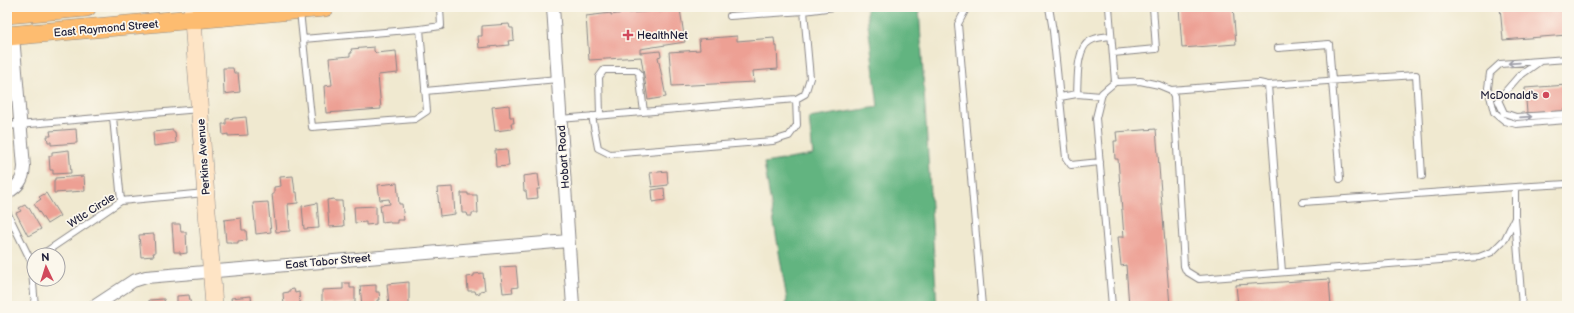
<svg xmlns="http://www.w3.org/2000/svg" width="1574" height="313" viewBox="0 0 1574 313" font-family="'Balsamiq Sans',sans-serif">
	<rect width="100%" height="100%" fill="#fbf7ec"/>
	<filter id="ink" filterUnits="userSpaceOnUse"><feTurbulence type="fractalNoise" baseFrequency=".025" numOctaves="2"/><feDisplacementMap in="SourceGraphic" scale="8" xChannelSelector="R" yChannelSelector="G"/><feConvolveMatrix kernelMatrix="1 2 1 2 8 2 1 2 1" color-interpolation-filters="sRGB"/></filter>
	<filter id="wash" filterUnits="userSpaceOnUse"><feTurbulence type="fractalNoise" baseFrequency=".012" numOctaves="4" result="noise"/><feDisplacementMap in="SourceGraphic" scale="16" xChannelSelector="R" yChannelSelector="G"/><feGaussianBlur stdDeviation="0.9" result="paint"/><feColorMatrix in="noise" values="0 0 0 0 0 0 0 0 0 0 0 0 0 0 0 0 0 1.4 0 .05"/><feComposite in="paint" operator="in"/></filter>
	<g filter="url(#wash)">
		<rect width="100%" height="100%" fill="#f0e9d0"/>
		<path fill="#62b480" stroke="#426b5e" d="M866,7H919L937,306H784L787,300L764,163L813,155L809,118L878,107Z"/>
		<g id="blocks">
			<path fill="#eda094" d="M1179,7H1233L1236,44L1182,48Z
				M1500,7H1567V35L1503,40Z
				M680,9L685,42L640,49V53L660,51L661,56L658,57L666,97L648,100L641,57L589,60L586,16L611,13V15L629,12V13L659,11V12Z
				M509,24L510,28H513L514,40L508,41L509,45L479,48L478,36H482V26Z
				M737,36V41L774,38L775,46H777L778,69L753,71L754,82L672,86L669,52L700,50L699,39Z
				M374,47V51L376,53L396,51L398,73L378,75L381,109L326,113L324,86L332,85L329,58L350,56V53H352L351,49Z
				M223,68H233L234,73H238L240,92L224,94Z
				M1567,85V109L1563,110V111L1527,113L1525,88Z
				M509,105L510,117H513L514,123H511L512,129L495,131L492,107Z
				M246,117L248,135L228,136V134L223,135L222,124H226V119Z
				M76,129L77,143L51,145V142H48L47,136H51L50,131Z
				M1156,129L1170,306H1129L1126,265L1121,266L1118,237H1124L1118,159H1115L1114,141H1117L1116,132Z
				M173,130V132H175L176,143L154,146L153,132Z
				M507,149L509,166L496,167L495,150Z
				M69,150L71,173L53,174V170H50L49,156H52V152Z
				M667,171L668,185L652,187L650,173Z
				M538,174L540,189H537L538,198L527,199L526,191H524L523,176Z
				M84,176L85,191L54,193V180H55V178Z
				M293,176L295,192H297L298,203L288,204L290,231L276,232L272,194H274V187L281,186L280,177Z
				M397,183L399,204H402L404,220H397V223H390V221L382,222L380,205L390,204L389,199L380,200L378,185Z
				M453,187L455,214L440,216L437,188Z
				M664,188L665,200L653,202L652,190Z
				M46,193L60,216L47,224L34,204L41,199L39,197Z
				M461,193H468V195H477L478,213H472V216H468L467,213H462Z
				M334,199L335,201H342L344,226L329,227L327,200Z
				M268,202L271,232L256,234L253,203Z
				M317,203L319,228L304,229L302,206Z
				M25,205L27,208H29L41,229L28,236L16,213L21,211L19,208Z
				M376,206V224L366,225V222L355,223L354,207Z
				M241,218L242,230H246L247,240L238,241V243H231V242H226L224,220Z
				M172,224H180L181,232H186L187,253L180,254V252H174Z
				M154,234L155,253H153L154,256L141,257L139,235Z
				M516,266L518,287L512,288L513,292L503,293L500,267Z
				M483,273L485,290L480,291V293L476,294L475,291H468L467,277L474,276V274Z
				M1329,279L1331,306H1238L1236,285Z
				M409,282V306H389L387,284Z
				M343,283H350V288H355V303L322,305V290L343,289Z
				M376,285V292H379L380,300H377V306H362L360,286Z
				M294,289L295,293L299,292L300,306H284L283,293L289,292V290Z
				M189,295L191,306H177V296Z
				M251,296L252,306H232L231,298Z
				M164,299L165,306H150L149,300Z"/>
		</g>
	</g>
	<g filter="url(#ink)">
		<use href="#blocks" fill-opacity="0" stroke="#898686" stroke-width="1"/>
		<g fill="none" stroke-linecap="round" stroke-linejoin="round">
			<g stroke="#898686" stroke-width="8">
				<path id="lane" d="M967,7L958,24L982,306
					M1049,7L1053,31L1066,158L1071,165L1100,162
					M1109,7L1115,82
					M300,11L312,127L415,119L427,111L420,29L303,39
					M730,16L804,11
					M420,29L441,26L440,7
					M1278,48L1329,44L1340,179
					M1113,53L1156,49L1153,7
					M1567,59L1500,64L1490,73L1488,88L1494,112L1505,121L1516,124L1567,120
					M1539,62L1518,77L1498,100L1504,113L1516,117L1567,114
					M1268,85L1416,75L1422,176
					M1171,90L1259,83L1268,85L1282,272
					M425,91L558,79
					M1077,94C1078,80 1076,48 1090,41C1096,37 1104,37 1111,36
					M1060,97L1077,94L1101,96
					M600,115L599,77L604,70H636L639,73L644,112
					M592,116L598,148L610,154L773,141L789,136L797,125L796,99
					M113,117L121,201
					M560,119L796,99L805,94L810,78L804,11L834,7
					M7,126L199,109
					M1303,202L1515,187
					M7,212L31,261L35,306
					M1515,218L1522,306
					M41,255L121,201L205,193
					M1112,306L1096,118L1102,93L1115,82L1140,81L1159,85L1171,90L1174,96L1184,266L1186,271L1199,279L1479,257L1492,252L1505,239L1515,218V187L1567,184"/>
			</g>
			<g stroke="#898686" stroke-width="14">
				<path id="street" d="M553,7L573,306
					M7,193C18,186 23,181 24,167L13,36
					M95,306L133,281L146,277L568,241"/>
			</g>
			<g stroke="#898686" stroke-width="18">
				<path id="secondary" d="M192,7L214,306"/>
			</g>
			<g stroke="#898686" stroke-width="20">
				<path id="primary" d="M7,14L87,7
					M7,36L325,7"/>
			</g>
			<use href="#lane" stroke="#fff" stroke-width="6"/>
			<use href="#street" stroke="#fff" stroke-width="12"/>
			<use href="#secondary" stroke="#fee4c5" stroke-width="17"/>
			<use href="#primary" stroke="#fdbc6f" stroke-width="19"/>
		</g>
		<defs><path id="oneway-shaft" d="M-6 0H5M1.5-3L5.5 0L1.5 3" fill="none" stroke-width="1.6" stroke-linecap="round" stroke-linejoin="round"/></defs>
		<g stroke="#9c9ca7">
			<use href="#oneway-shaft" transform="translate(1514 63) rotate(176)"/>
			<use href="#oneway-shaft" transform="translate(1526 117) rotate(-4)"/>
		</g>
	</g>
	<g fill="#d1495b" stroke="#fbf7ec" stroke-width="1.5">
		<path d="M626 29h4v4h4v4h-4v4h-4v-4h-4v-4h4z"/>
		<circle cx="1546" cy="95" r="4"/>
	</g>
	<g text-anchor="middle" stroke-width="3.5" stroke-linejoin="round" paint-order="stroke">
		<g font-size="11" fill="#22223b" stroke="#fbf7ec">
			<text transform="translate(106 28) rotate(-5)" y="4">East Raymond Street</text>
			<text transform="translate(203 157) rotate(-94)" y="4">Perkins Avenue</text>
			<text transform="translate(563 157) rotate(-94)" y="4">Hobart Road</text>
			<text transform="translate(91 210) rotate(-33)" y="4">Wtlc Circle</text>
			<text transform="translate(328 261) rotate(-5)" y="4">East Tabor Street</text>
		</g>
		<g font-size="11" fill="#22223b" stroke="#fbf7ec" text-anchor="start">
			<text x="637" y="39">HealthNet</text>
			<text x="1538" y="99" text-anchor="end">McDonald's</text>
		</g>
	</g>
	<rect width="1574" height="313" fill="none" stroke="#fbf7ec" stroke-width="24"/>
	<g transform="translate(46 267) rotate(356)"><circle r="19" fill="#fbf7ec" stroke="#a4a2a5"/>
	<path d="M0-3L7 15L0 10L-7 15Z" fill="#d1495b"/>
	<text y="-6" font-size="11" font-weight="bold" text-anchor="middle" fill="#22223b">N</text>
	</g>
</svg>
